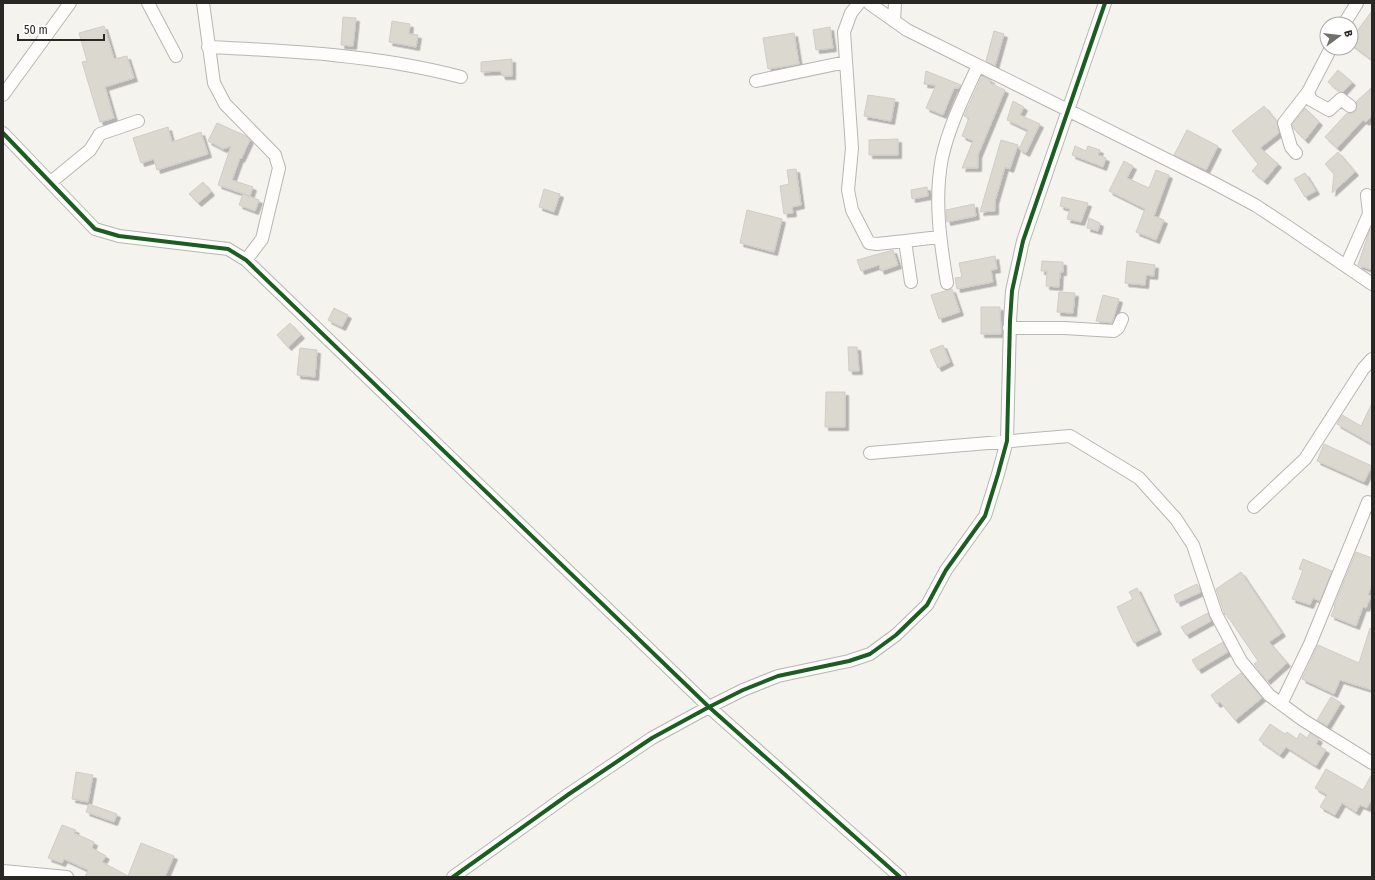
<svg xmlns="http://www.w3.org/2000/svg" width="1375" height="880" viewBox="0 0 1375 880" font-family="'Fira Sans Condensed',sans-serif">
	<defs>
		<filter id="shadow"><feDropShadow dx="3.5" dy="3.5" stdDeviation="0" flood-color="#0004"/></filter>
	</defs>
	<rect width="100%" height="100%" fill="#f5f3ee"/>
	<path fill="#dbd8cf" stroke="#cecdc9" filter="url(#shadow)" d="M1372,11V60L1351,44V39Z
		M343,17L356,18L353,46L341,45Z
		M392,21L410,24L409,34L418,35L416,47L389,42Z
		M104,26L114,59L127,56L134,78L105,87L114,118L100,122L82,62L87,61L79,33Z
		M830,27L833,48L816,50L813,30Z
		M994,31L1004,34L995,66L986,61Z
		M794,33L799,64L768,69L763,38Z
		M512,59V76H502L501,71L481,72V62Z
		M1338,70L1352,82L1343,92H1340L1328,82Z
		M926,71L961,85L959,88H954L943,115L926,108L936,85L924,84Z
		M982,76L991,80L990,83L1005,90L978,155V168H962L973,141L962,136L969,118L964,116Z
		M1372,87V116L1366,122L1363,120L1337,148L1325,137L1347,113H1352L1356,111V102Z
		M868,95L895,99L891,121L864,116Z
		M1013,101L1024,107L1020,115L1040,124L1026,153L1019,149L1028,130L1007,120Z
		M1264,106L1277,122L1279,133L1260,148L1278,164L1264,181L1252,171L1258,164L1232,131Z
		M1305,108L1319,122L1305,140L1294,129L1292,125Z
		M217,123L246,136L250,140L241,159L240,158L232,180L253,187L250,196L218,185L231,146L223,149L208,141Z
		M168,127L172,142L201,132L208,154L157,170L154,159L141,163L133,138Z
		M1187,130L1218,146L1206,170L1174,155Z
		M898,139V155H869V140Z
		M1001,140L1018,145L1010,169L1005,167L995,201V211L980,212Z
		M1075,146L1086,151L1088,146L1100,150L1098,155L1106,158L1103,167L1072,155Z
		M1338,152L1355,172L1332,193L1334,174L1325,164Z
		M1124,161L1133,166L1127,178L1149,188L1156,170L1169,175L1154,216L1164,220L1156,240L1136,232L1145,209L1109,191Z
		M796,169L801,205L792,207L793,213L784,214L780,186L789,184L787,170Z
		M1305,173L1316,191L1305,197L1294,179Z
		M203,182L211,192L198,203L189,194Z
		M927,187L928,196L912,199L911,190Z
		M544,189L560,194L554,212L539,207Z
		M243,194L259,200L255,211L239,205Z
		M1062,197L1088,203L1081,222L1067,219L1070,209L1060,206Z
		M974,204L976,216L947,222L946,210Z
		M747,210L782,219L774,252L740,243Z
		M1089,218L1100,223L1098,231L1087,228Z
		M1370,229L1372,230V270L1358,265Z
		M893,250L898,265L881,271L879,265L861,271L857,260Z
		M995,256L997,269L991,270L993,282L957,289L955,278L962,277L959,263Z
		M1042,261L1063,262V272H1060L1059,287L1046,286L1047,271H1041Z
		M1127,261L1155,265L1154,276L1146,275L1145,285L1125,283Z
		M952,289L960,312L939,319L931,295Z
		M1059,292L1075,293L1073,313L1057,312Z
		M1103,295L1119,299L1112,323L1096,321Z
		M981,307H1000L1001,334H981Z
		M334,308L348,315L342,327L328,320Z
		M290,323L301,335L288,347L277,335Z
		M943,345L950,362L938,368L930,350Z
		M848,347H857L859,371H849Z
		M300,348L317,350L315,377L297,375Z
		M826,392H845V427H825Z
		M1372,403V444L1337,424L1342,415L1361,426Z
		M1324,444L1372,466L1364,482L1317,461Z
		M1356,552L1372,558V583L1368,595L1371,596L1366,608L1363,607L1356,626L1331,616L1335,606H1334Z
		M1303,559L1332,571L1320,601L1313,598L1310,605L1292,599L1303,570L1299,569Z
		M1241,572L1282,633L1269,642L1287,663L1267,681L1254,664L1258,661L1226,614L1225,615L1216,589Z
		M1197,584L1201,592L1177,603L1174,595Z
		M1137,588L1158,631L1134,643L1117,607L1133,599L1129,592Z
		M1208,613L1211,621L1186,635L1181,627Z
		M1370,628L1372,629V690L1340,680L1334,694L1302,679L1318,645L1359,663Z
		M1223,642L1228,652L1198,670L1192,660Z
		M1241,673L1262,698L1235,720L1220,702L1217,704L1211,695Z
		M1331,697L1341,703L1327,726L1317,720Z
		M1270,724L1285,734L1287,732L1297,739L1300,733L1307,738L1310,733L1319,739L1316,744L1326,750L1316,766L1286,747L1280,755L1259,740Z
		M1326,769L1363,790L1372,774V799L1367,808L1360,805L1356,812L1342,803L1335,815L1320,807L1327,795L1315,788Z
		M76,772L93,775L88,802L72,799Z
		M89,804L117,814L114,822L86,812Z
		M62,825L76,830L74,833L94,842L92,848L106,856L102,862L128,876L141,843L174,856L165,877H85L88,870L64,859L62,863L48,858Z"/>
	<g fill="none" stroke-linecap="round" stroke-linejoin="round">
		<g stroke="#b8b6b3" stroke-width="14">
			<path id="minor" d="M148,3L176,56
				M203,3L214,83L225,104L275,155L279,168L262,239L246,260
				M859,3L851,13L844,32L852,148L848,190L852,210L869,243L877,244L905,241
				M869,3L907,30L1212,182L1255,205L1287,226L1372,284
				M894,21L895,3
				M1344,24L1357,3
				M208,47C293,51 378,55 461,77
				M1331,48L1308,92L1311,100L1329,110L1341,99L1350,106
				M756,81L846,62
				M3,95L70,3
				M3,133L95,229L119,236L228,249L246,260L709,707L900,877
				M1296,153L1291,147L1284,123L1308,92
				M51,182L90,150L100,134L138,121
				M1346,266L1369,214L1367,195
				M911,282L905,241L939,237
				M947,283C940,241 934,199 942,158C949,126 964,96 978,66
				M1009,328H1064L1114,331L1118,328L1122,319
				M870,453L1070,436L1139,478L1176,519L1193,545L1216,614L1241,661L1269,695L1303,720L1372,763
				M1254,507L1305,459L1363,369L1372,359
				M1281,704L1310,644L1368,502
				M3,871L67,877
				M453,877L569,794L652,738L709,707L743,690L778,676L849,661L870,654L896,635L927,605L946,570L985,516L998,474L1007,441L1010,321L1012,291L1023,241L1105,3"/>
		</g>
		<use href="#minor" stroke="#fefdfc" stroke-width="12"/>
		<g stroke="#fff" stroke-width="6">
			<path id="cycleway" d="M3,133L95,229L119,236L228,249L246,260L709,707L900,877
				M453,877L569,794L652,738L709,707L743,690L778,676L849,661L870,654L896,635L927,605L946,570L985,516L998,474L1007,441L1010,321L1012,291L1023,241L1105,3"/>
		</g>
		<use href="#cycleway" stroke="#1b5e20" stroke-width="4"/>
	</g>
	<rect width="1375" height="880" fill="none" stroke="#2a2825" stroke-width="8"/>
	<g transform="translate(1339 36) rotate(75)"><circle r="19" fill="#ffffff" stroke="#aaa9a8"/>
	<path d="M0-3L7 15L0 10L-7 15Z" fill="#716f6b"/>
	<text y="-6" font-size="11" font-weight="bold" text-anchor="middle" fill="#2a2825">B</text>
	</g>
	<path d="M18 34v6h86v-6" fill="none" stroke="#2a2825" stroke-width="2"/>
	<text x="24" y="34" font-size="12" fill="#2a2825" stroke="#ffffff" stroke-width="3" paint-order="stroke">50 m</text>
</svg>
